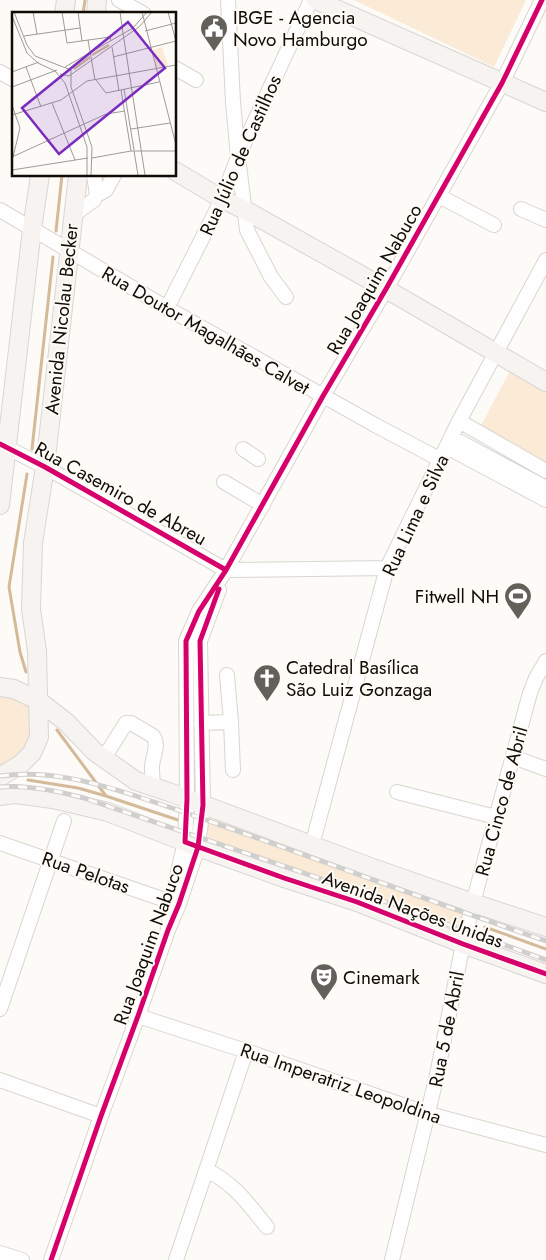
<svg xmlns="http://www.w3.org/2000/svg" width="546" height="1260" viewBox="0 0 546 1260" font-family="Jost,sans-serif">
	<rect width="100%" height="100%" fill="#fdfbf8"/>
	<path fill="#fbead5" d="M354,0H526L494,67Z
		M511,369L546,389V466L479,429Z
		M0,687L39,701V737L0,775Z
		M209,812L470,909L466,929L207,844Z"/>
	<g fill="none" stroke-linecap="round" stroke-linejoin="round">
		<path stroke="#d4ba99" stroke-width="3" d="M83,14L85,0
			M56,231L62,175
			M32,449L53,257
			M26,672L20,652L9,587L27,474
			M57,730L106,796
			M28,780L78,788L106,796L181,821
			M485,927L546,949"/>
		<g stroke="#d9d5d0" stroke-width="16">
			<path id="minor" d="M119,0L144,14
				M228,0L233,102L238,157L247,230L271,277L286,297
				M175,68L196,80
				M0,72L14,80
				M97,195L106,190L114,175
				M439,196L494,225
				M521,209L546,220
				M0,210L167,308L375,425L441,460
				M73,215L94,200L97,195L94,175
				M167,308L222,199L238,157L311,0
				M459,421L546,471
				M451,437L546,488
				M0,444L45,467L226,570
				M447,447L546,500
				M243,449L258,459
				M224,482L263,505
				M226,570L387,568
				M231,722L233,770
				M201,723L231,722L227,675
				M513,757L546,769
				M104,758L126,723H131L153,736C160,745 152,757 152,767C152,774 153,781 153,788
				M397,792L496,817
				M0,843L171,902
				M312,845L387,568L459,421L546,260
				M168,930L171,902L185,842L187,799L186,641L199,611L226,570L323,396L386,289L502,83L542,0
				M0,1009L64,821
				M138,1016L246,1051L429,1114L546,1145
				M0,1080L101,1116
				M206,1170C233,1182 249,1205 267,1227
				M0,1253L22,1260
				M51,1260L101,1116L138,1016L168,930L179,904L198,847L203,805L200,641L219,590
				M176,1260L246,1051
				M392,1260L437,1075L463,944L473,903L530,693L536,678L546,661"/>
		</g>
		<g stroke="#d8d6d4" stroke-width="20">
			<path id="major" d="M316,0L546,102
				M64,14L66,0
				M96,14L97,0
				M175,171L222,199L245,210L386,289L546,382
				M0,505L32,229L40,175
				M0,687L14,689L39,701L66,722L95,752L136,781L169,792L370,867L473,903L546,927
				M0,777L21,764L32,753L39,737L37,651L31,609L33,543L45,467L78,175
				M0,796L15,794L53,799L108,812L198,847L284,878L357,902L463,944L546,974"/>
		</g>
		<use href="#minor" stroke="#fffefe" stroke-width="14"/>
		<use href="#major" stroke="#f7f3f0" stroke-width="18"/>
		<g stroke="#cfcfce" stroke-width="5">
			<path id="rail" d="M0,776C51,769 100,784 148,800C179,810 209,821 240,832C342,868 444,906 546,941
				M0,787C29,785 57,791 84,798L342,886L546,960"/>
		</g>
		<use href="#rail" stroke="#fefbf7" stroke-width="3" stroke-dasharray="9" stroke-linecap="butt"/>
		<g stroke="#fefbf7" stroke-width="8">
			<path id="cycleway" d="M542,0L502,83L386,289L323,396L226,570L199,611L186,641L187,799L185,842L284,878L357,902L463,944L546,974
				M0,444L45,467L226,570
				M51,1260L101,1116L138,1016L168,930L179,904L198,847L203,805L200,641L219,589"/>
		</g>
		<use href="#cycleway" stroke="#d6006c" stroke-width="5"/>
	</g>
	<defs>
		<g id="civic-pin" transform="scale(1.4375)"><path d="M0 17L-7.5 6A9.5 9.5 0 1 1 7.5 6Z" fill="#635f5a" stroke="#fefbf7"/><path d="M-.6-6.5H3V-4.5H.6V-3L4-1V1h2V6H-6V1h2V-1L-.6-3ZM-1.2 2.5V6h2.4V2.5Z" fill="#fff"/></g>
		<g id="stadium-pin" transform="scale(1.4375)"><path d="M0 17L-7.5 6A9.5 9.5 0 1 1 7.5 6Z" fill="#635f5a" stroke="#fefbf7"/><path d="M0-5a6.5 5 0 1 0 0 10a6.5 5 0 1 0 0-10ZM-3.5-1.8h7v3.6h-7Z" fill="#fff"/></g>
		<g id="church-pin" transform="scale(1.4375)"><path d="M0 17L-7.5 6A9.5 9.5 0 1 1 7.5 6Z" fill="#635f5a" stroke="#fefbf7"/><path d="M-1.2-6h2.4v3.5h3.3v2.4h-3.3V6h-2.4V-.1h-3.3v-2.4h3.3Z" fill="#fff"/></g>
		<g id="theatre-pin" transform="scale(1.4375)"><path d="M0 17L-7.5 6A9.5 9.5 0 1 1 7.5 6Z" fill="#635f5a" stroke="#fefbf7"/><path d="M-5-5.5Q0-4 5-5.5V0Q5 5 0 6Q-5 5-5 0ZM-3.3-2.5H-1v1.5H-3.3ZM1-2.5H3.3v1.5H1ZM-2.8 1Q0 5.5 2.8 1Z" fill="#fff"/></g>
	</defs>
	<g fill-rule="evenodd">
		<use href="#civic-pin" x="214" y="28"/>
		<use href="#stadium-pin" x="518" y="596"/>
		<use href="#church-pin" x="267" y="678"/>
		<use href="#theatre-pin" x="324" y="977"/>
	</g>
	<g text-anchor="middle" stroke-width="4" stroke-linejoin="round" paint-order="stroke">
		<g font-size="19" fill="#100b05" stroke="#fefbf7" text-anchor="start">
			<text x="233" y="24">IBGE - Agencia<tspan x="233" dy="22">Novo Hamburgo</tspan></text>
			<text x="499" y="603" text-anchor="end">Fitwell NH</text>
			<text x="286" y="674">Catedral Basílica<tspan x="286" dy="22">São Luiz Gonzaga</tspan></text>
			<text x="343" y="984">Cinemark</text>
		</g>
		<g font-size="19" fill="#100b05" stroke="#fefbf7">
			<text transform="translate(240 155) rotate(-66)" y="7">Rua Júlio de Castilhos</text>
			<text transform="translate(374 279) rotate(-60)" y="7">Rua Joaquim Nabuco</text>
			<text transform="translate(61 319) rotate(-84)" y="7">Avenida Nicolau Becker</text>
			<text transform="translate(206 330) rotate(30)" y="7">Rua Doutor Magalhães Calvet</text>
			<text transform="translate(121 493) rotate(29)" y="7">Rua Casemiro de Abreu</text>
			<text transform="translate(415 515) rotate(-65)" y="7">Rua Lima e Silva</text>
			<text transform="translate(501 801) rotate(-75)" y="7">Rua Cinco de Abril</text>
			<text transform="translate(86 872) rotate(19)" y="7">Rua Pelotas</text>
			<text transform="translate(413 909) rotate(20)" y="7">Avenida Nações Unidas</text>
			<text transform="translate(148 944) rotate(-70)" y="7">Rua Joaquim Nabuco</text>
			<text transform="translate(446 1029) rotate(-79)" y="7">Rua 5 de Abril</text>
			<text transform="translate(341 1083) rotate(19)" y="7">Rua Imperatriz Leopoldina</text>
		</g>
	</g>
	<g transform="translate(12 12)">
		<rect width="164" height="164" fill="#fdfbf8"/>
		<path d="M150,35L156,53L144,56L140,38Z" fill="#fbead5"/>
		<path fill="none" stroke="#d4ba99" stroke-width="2.5" d="M80,43L97,33M62,57L78,45"/>
		<path fill="none" stroke="#9e9b97" stroke-width="1" d="M2,0L15,33L23,44L59,58V75L80,135L79,163M21,0L25,22M50,0L55,31L98,25L99,29M66,0L70,29M108,0L111,21M130,0L164,133M156,0L164,29M0,4L15,41L26,51L43,59L53,71L75,135V163M133,19L164,11M111,21L133,163M12,24L68,16M76,28L83,68M100,35L107,79M101,45L164,29M14,55L29,95M53,55L121,16L135,0M0,60L27,50M48,62L57,64L127,15L140,0M84,68L94,81L147,70M0,75L45,58M112,77L122,138M109,78L119,139M49,88L75,69L164,53M40,91L63,148M0,93L8,116L1,145M0,103L49,88M119,117L158,111M122,139L126,163M0,145L94,102L113,99M80,146L119,139H164M0,158L76,146"/>
		<path fill="#7b2cbf" fill-opacity="0.15" stroke="#7b2cbf" stroke-width="2.5" d="M116,10L153,56L47,142L10,96Z"/>
		<rect width="164" height="164" fill="none" stroke="#100b05" stroke-width="2.5"/>
	</g>
</svg>
